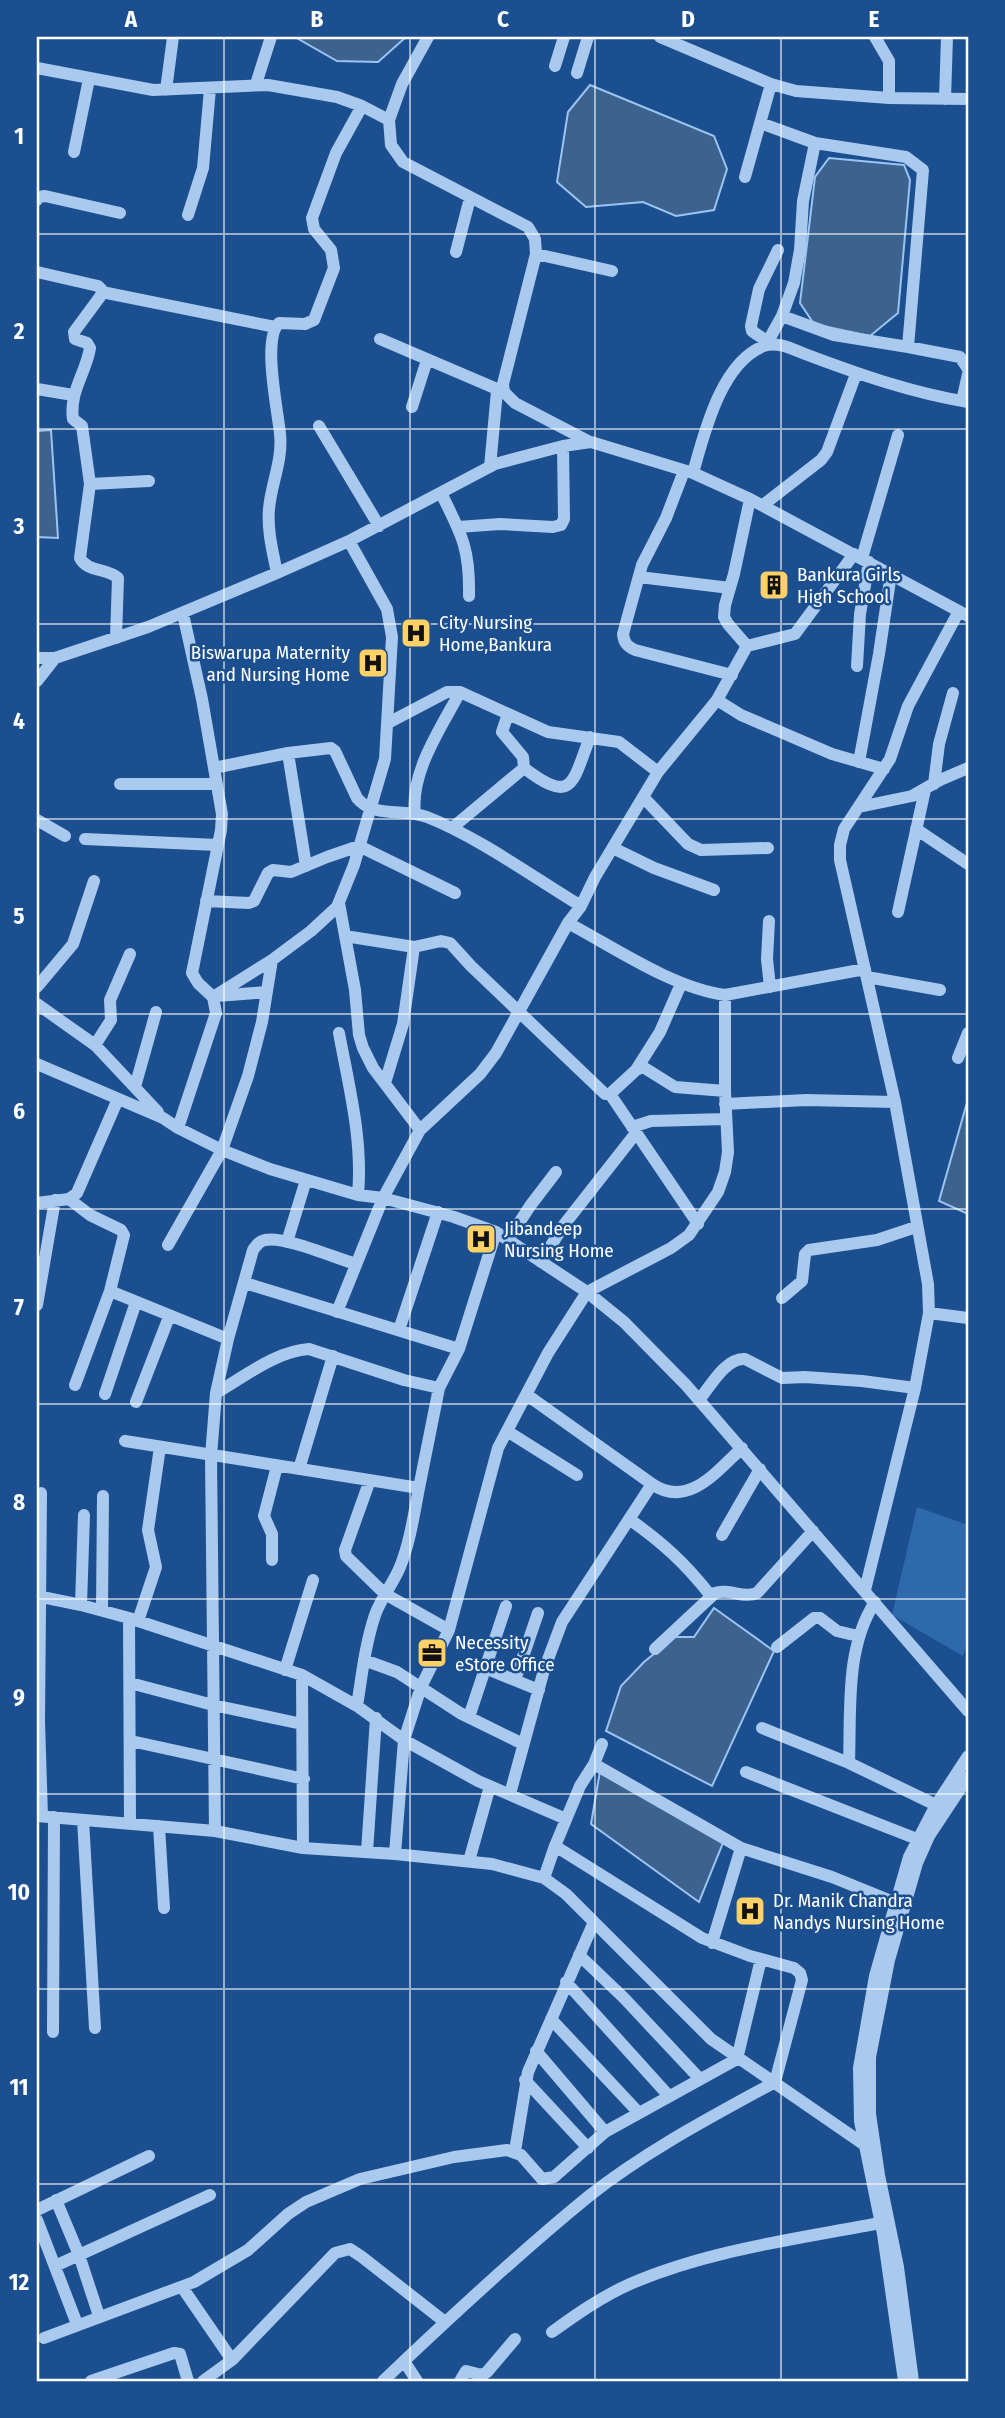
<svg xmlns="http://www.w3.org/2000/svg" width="1005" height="2418" viewBox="0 0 1005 2418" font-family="'Fira Sans Condensed',sans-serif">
	<rect width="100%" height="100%" fill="#1b4f8f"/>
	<path fill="#2e69ad" d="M917,1507L968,1525V1640L963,1656L892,1615Z"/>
	<path fill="#3c6290" stroke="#9cc4f0" stroke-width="2" d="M295,37H406L378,62L337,61Z
		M590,85L714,136L727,169L714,210L676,216L643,202L586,207L557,182L568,112Z
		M829,158L904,165L910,180L898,313L870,336L814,324L800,303L815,177Z
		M51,430L58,538L37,537V431Z
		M968,1099V1214L939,1201Z
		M714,1608L774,1651L712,1786L606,1731L621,1686L644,1662L675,1637H694Z
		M600,1771L723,1843L699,1902L591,1824Z"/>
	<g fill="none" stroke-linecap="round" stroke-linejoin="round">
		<path stroke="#a9c9ee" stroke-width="12" d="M660,37L771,84L796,91L889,98L968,99
			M875,37L889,61V98
			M555,66L564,37
			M37,68L153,90L268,85L337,97L362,106L389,120L402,84L428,37
			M577,73L588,37
			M256,84L271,37
			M166,90L173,37
			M945,99L947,37
			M389,120L391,145L403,162L528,227L535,239L536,254L503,384L504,392L515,403L590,442
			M760,123L815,143L906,157L923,170L908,347L960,357L968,369
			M74,152L89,79
			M745,177L771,84
			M37,200L39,197L45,196L120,213
			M188,215L203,168L210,89
			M456,252L470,198
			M536,254L612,271
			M37,272L98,286L102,290V294L74,332L75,339L87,343L90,348C86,373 69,392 73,419L82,426L90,484L80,558C87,572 107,568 118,578L116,638
			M102,292L275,327
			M782,316L834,335L908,347
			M380,339L504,392
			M768,342L752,331L751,326L759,289L778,250
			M766,345L782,316L794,283L800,250L803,201L815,143
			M37,389L73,395
			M962,401L968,374
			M412,407L427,360
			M319,426L379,526
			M490,467L497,391
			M684,471L666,518L642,565L623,634C624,643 627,646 635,650L732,675
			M693,473C704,434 721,362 764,346C777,341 792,349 805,354C858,374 912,393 968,402
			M90,484L149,481
			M441,493C462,535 470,549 469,596
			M763,505L821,460L827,452L856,374
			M458,527L500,524L553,527L561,525L564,519L563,446
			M862,558L898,435
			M277,573C273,553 267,530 269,509C271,484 283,460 280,434C278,411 262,339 279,323L305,324L314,320L334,268L331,250L314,229L312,218L336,153L362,106
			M639,577L730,588
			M747,646L728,624L724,617L725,605L734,574L750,499
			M37,658H55
			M857,666L860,614L869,562
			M37,681L55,658L148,627L277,573L349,541L495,464L563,446L591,442L693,473L750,499L968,616
			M717,700L741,715L832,754L884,769
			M388,723L447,692H460L548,732L619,742L658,772
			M288,753L306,866
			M859,762L879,654L891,574
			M214,768L288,753L331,748L335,751L357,798C374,819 404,808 427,817C478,837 533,877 581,906
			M524,768C573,805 572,784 590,737
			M120,784H217
			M934,784L939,744L953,693
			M643,797L688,844L701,850L768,848
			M859,807L912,796L940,780L968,768
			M415,814C410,772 441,728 460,692
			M37,820L65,836
			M452,828L524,768L523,757L502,732L508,714
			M916,829L968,864
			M85,839L217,845
			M613,848L654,868L714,890
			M206,901L249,903L254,901L268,873L273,870L291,872L327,857L359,846L455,893
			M339,903L355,990L359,1035L363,1048L373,1068L420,1130
			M898,912L925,790
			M769,921L767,959L770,987
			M568,923C615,948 673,988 725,995L865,969
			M345,936L414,947L441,941L450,943L471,966L605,1094H610L636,1070L643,1067L675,1087L725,1091
			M867,977L940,990
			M37,987L73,944L94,881
			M217,996L267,992
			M213,997L272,960L311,931L337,907L354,865L370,810L385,759L392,637L387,609L349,541
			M37,1004L95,1045L158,1112
			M339,1033C349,1087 363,1140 358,1195
			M95,1045L111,1020L110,1000L130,954
			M958,1058L968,1033
			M37,1064L163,1118L178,1128L222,1150L270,1169L358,1195L383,1198L454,1217L496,1232L587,1292L624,1322L686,1385L968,1711
			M636,1070L660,1032L681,984
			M385,1083L403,1024L414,947
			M135,1087L156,1012
			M610,1094L698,1224
			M725,1104L806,1100L895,1102
			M632,1127L651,1121L726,1119
			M178,1128L216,1013L213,997L198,983L192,973L221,830L222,814L202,699L183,614
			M69,1199L90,1215L121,1230L124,1235L110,1291L75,1385
			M37,1203L69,1199L77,1193L118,1099
			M508,1240L530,1206L556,1172
			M287,1242L306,1180
			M168,1245L222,1150L248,1076L262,1022L272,960
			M541,1262L563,1226L636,1133
			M245,1283L459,1349
			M110,1291L228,1339
			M782,1298L802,1281L805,1254L809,1250L877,1240L916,1227
			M37,1305L55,1200
			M337,1312L383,1198L420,1130L480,1074L496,1053L568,923L581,906L595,877L658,772L717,700L747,646L795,634L854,554
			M929,1313L968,1318
			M399,1330L438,1212
			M216,1393C244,1377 276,1351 309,1349L404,1380L439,1388
			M105,1394L136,1302
			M527,1395L652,1484C688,1509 717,1471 742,1448
			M699,1400C710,1387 726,1357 745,1359L782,1378L805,1377L862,1381L915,1388
			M136,1402L169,1317
			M507,1431L577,1475
			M125,1441L419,1488L439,1388L459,1349L496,1232
			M299,1469L333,1356
			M370,1480L345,1550L346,1556L385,1594L449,1630
			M41,1493L39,1722L42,1816
			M629,1519C663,1543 685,1563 711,1596
			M722,1535L760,1469
			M272,1560V1534L264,1516L277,1466
			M865,1590L915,1388L929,1313L928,1284L895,1102L840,860V845L844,829L890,759L908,706L959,611
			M37,1596L81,1605L129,1618L302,1675L357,1706L404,1740L478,1781L566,1819
			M81,1605L84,1515
			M102,1610L103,1496
			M129,1618L130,1824
			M138,1621L156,1567L148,1530L160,1447
			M777,1647L814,1618H820L837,1631L858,1636
			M655,1649L715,1593C729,1588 744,1599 757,1593L813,1531
			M364,1660L397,1672L460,1713L523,1744
			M485,1668L539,1690
			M285,1670L313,1580
			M302,1675L303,1848
			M515,1680L538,1613
			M130,1683L213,1705L302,1724
			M357,1706C362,1675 365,1645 375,1615C381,1598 393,1584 400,1567C410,1542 414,1514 419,1488
			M469,1717L506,1606
			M762,1728L849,1763L936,1805
			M131,1741L304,1779
			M849,1763C851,1710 845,1648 875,1602
			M594,1764L741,1848L832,1877L901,1905
			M746,1772L917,1839
			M510,1794L544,1670L562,1622L652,1484
			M37,1816L215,1831L303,1848L395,1854L492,1864L544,1878L566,1894L711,2039L875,2152
			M83,1820L95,2028
			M159,1826L164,1908
			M215,1831L211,1456L216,1393L228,1339L253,1250C256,1246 259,1241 265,1240C285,1236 335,1258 356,1264
			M555,1846L580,1786L594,1764L602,1744
			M367,1852L376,1718
			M395,1854L404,1740L421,1687L449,1630L498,1448L548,1353L587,1292L671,1248L689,1235L718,1192L725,1172L728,1152L725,1091V995
			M469,1861L490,1786
			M712,1943L741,1848
			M579,1955L624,1998L699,2078
			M566,1982L668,2095
			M551,2019L639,2113
			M53,2032L54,1817
			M536,2051L605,2132
			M525,2080L588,2148
			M515,2151L528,2072L594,1922
			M56,2200L79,2255L99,2316
			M37,2210L149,2156
			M37,2220L77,2324
			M55,2266L210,2195
			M182,2287L232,2360
			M552,2332C577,2314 601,2297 630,2284C708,2250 797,2239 880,2223
			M44,2338L194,2282L248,2250L288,2214L306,2202L360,2179L454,2157L507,2150L521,2155L542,2179L554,2177L605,2132L737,2059L761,1959
			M404,2361L417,2381
			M91,2381L174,2353L180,2354L188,2381
			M203,2381L232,2360L335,2253L350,2249L362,2257L445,2322
			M383,2381C449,2318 518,2254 589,2196C646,2151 711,2117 775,2082L802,1980L800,1973L794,1968L750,1956L702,1938L555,1846L544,1878
			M460,2381L466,2371L482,2375L487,2372L515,2339
			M904,2381L883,2234L860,2121L859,2068L875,1976L909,1857L936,1805L968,1756
			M913,2381L898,2267L879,2175L870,2114V2057L889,1960L917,1863L929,1836L968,1777"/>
	</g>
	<path fill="none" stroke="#fff" stroke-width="2" stroke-opacity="0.55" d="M224,37V2381M410,37V2381M595,37V2381M781,37V2381M37,234H968M37,429H968M37,624H968M37,819H968M37,1014H968M37,1209H968M37,1404H968M37,1599H968M37,1794H968M37,1989H968M37,2184H968"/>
	<defs>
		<g id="building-square" transform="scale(1.575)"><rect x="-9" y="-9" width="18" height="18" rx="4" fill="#ffd166" stroke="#1b4f8f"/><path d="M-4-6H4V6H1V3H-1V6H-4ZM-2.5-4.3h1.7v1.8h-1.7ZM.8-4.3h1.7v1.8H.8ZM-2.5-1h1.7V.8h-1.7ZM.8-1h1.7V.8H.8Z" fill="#111"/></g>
		<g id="hospital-square" transform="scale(1.575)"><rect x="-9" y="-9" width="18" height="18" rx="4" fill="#ffd166" stroke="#1b4f8f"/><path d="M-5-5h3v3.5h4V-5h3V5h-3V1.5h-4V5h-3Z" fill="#111"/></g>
		<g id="office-square" transform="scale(1.575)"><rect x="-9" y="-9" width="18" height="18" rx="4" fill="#ffd166" stroke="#1b4f8f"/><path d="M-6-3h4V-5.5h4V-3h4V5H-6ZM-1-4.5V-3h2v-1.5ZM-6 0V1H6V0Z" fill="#111"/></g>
	</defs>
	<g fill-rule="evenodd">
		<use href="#building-square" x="774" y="585"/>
		<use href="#hospital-square" x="416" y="633"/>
		<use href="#hospital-square" x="373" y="663"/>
		<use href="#hospital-square" x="481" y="1239"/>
		<use href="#office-square" x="432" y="1653"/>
		<use href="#hospital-square" x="750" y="1911"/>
	</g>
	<g text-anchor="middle" stroke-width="5" stroke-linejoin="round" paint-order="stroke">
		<g font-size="19" fill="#fff" stroke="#1b4f8f" text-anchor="start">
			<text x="797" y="581">Bankura Girls<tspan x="797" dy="22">High School</tspan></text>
			<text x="439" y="629">City Nursing<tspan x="439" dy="22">Home,Bankura</tspan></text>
			<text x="350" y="659" text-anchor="end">Biswarupa Maternity<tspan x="350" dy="22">and Nursing Home</tspan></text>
			<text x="504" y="1235">Jibandeep<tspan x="504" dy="22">Nursing Home</tspan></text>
			<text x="455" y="1649">Necessity<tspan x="455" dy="22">eStore Office</tspan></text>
			<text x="773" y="1907">Dr. Manik Chandra<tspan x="773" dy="22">Nandys Nursing Home</tspan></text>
		</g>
	</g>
	<rect width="1005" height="2418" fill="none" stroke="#1b4f8f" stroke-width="77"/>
	<rect x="38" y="38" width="929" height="2342" fill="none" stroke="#fff" stroke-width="2.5"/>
	<g font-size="23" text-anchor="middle" font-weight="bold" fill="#fff">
		<text x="131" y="27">A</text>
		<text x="317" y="27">B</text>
		<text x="503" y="27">C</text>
		<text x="688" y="27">D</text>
		<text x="874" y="27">E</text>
		<text x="19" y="144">1</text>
		<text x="19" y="339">2</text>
		<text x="19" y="534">3</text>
		<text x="19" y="729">4</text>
		<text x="19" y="924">5</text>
		<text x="19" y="1119">6</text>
		<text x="19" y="1315">7</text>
		<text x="19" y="1510">8</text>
		<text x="19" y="1705">9</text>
		<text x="19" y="1900">10</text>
		<text x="19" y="2095">11</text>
		<text x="19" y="2290">12</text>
	</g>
</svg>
